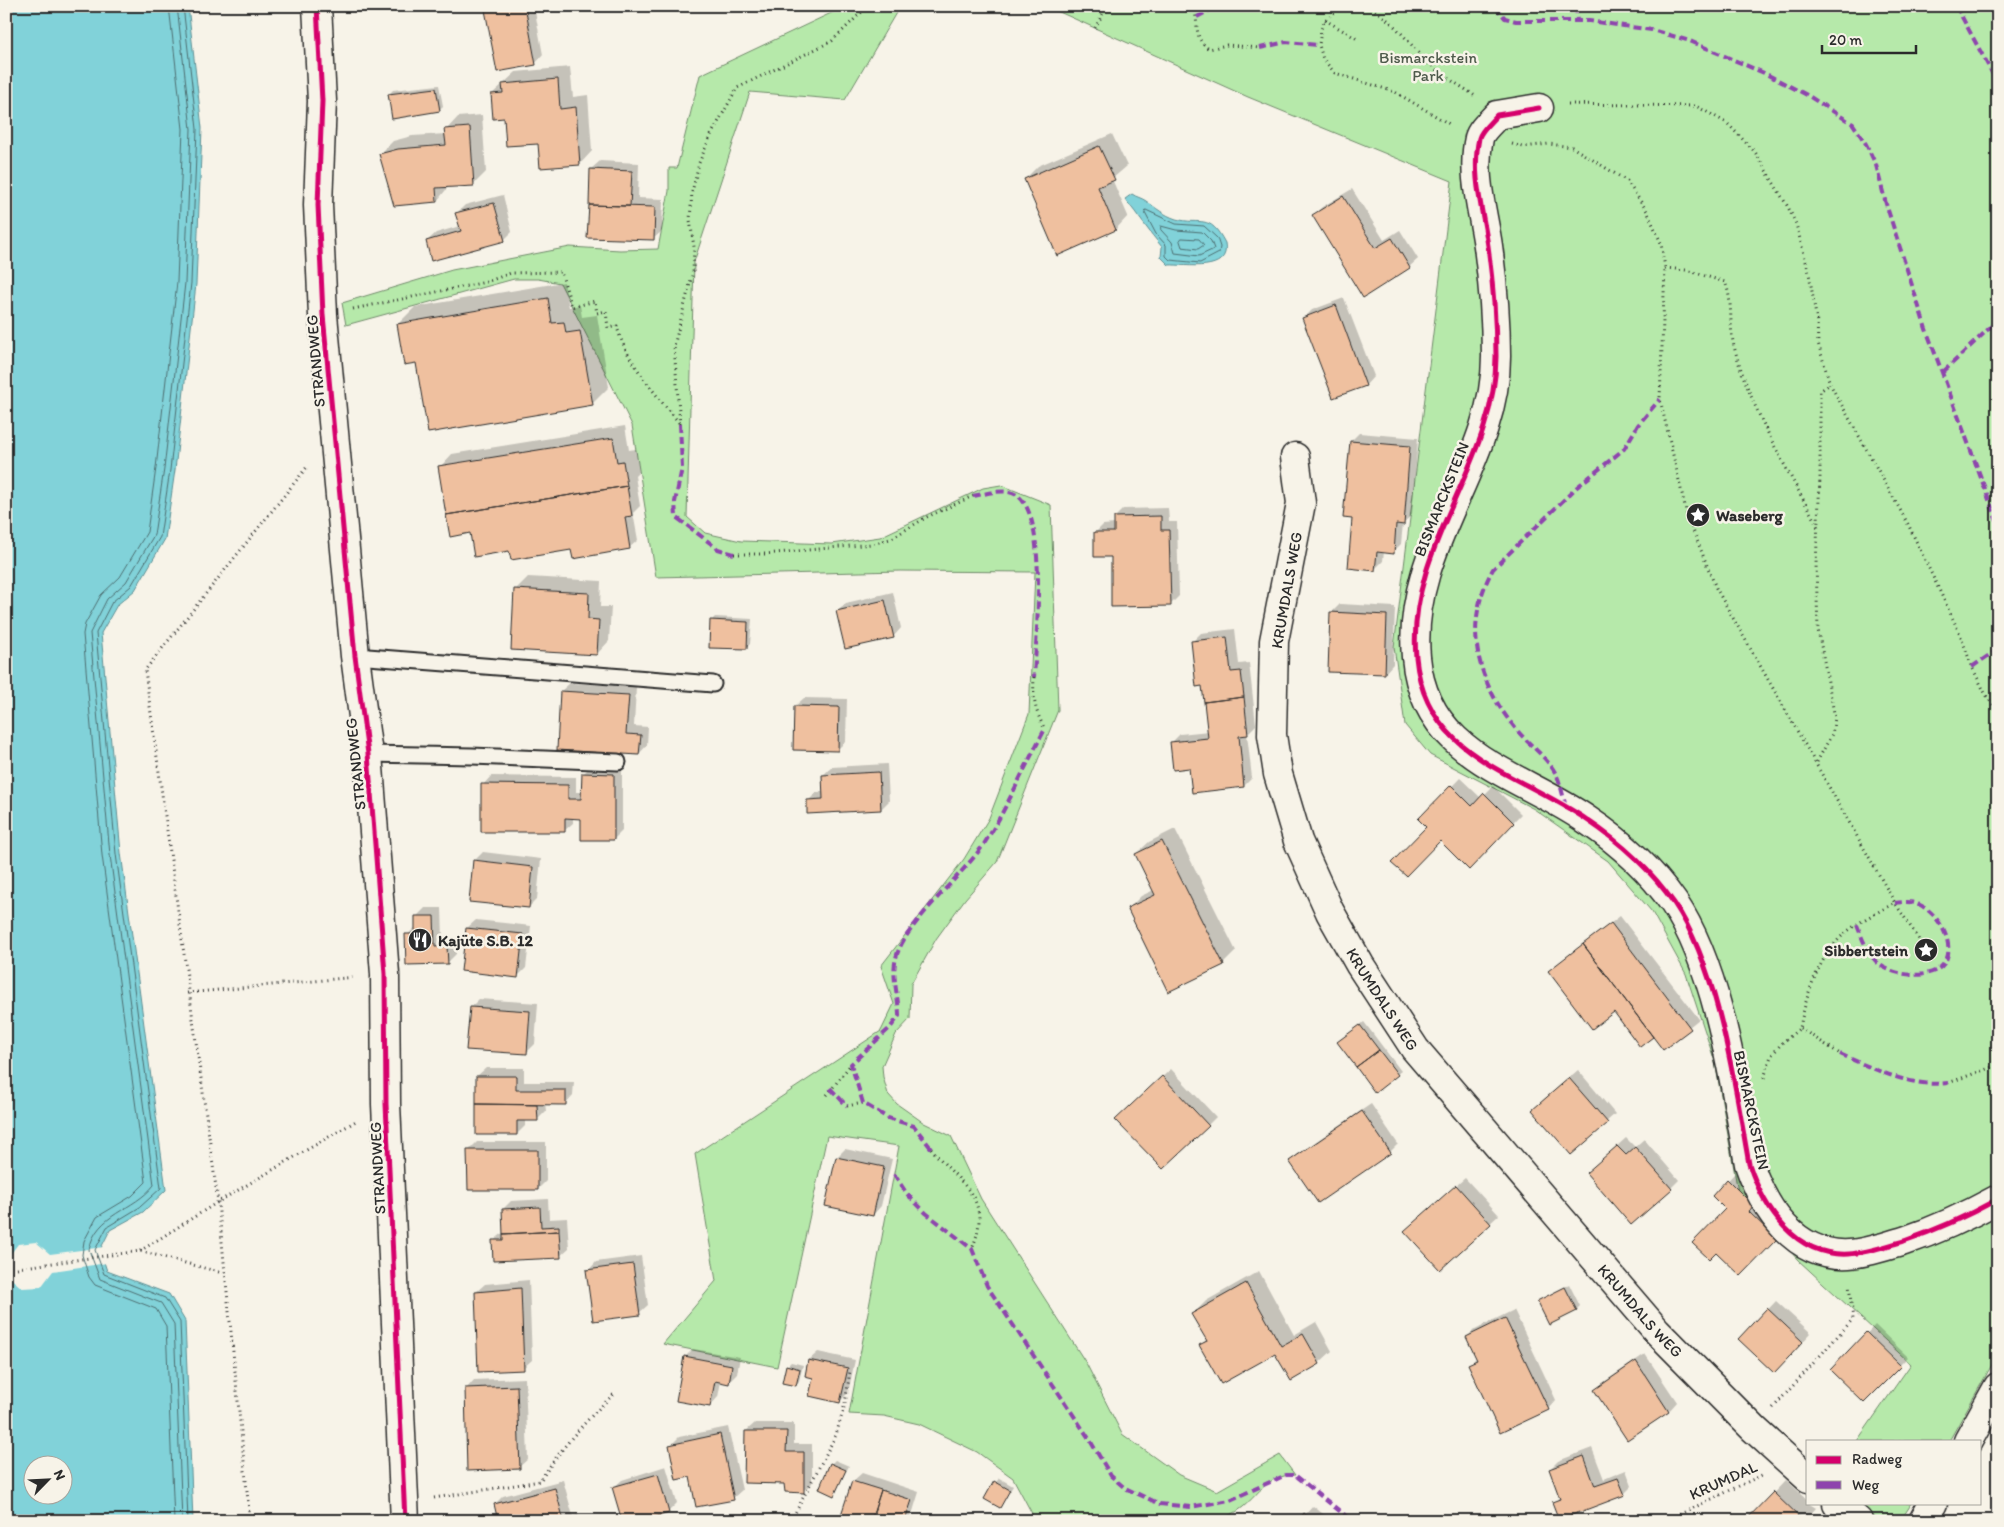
<svg xmlns="http://www.w3.org/2000/svg" width="2004" height="1527" viewBox="0 0 2004 1527" font-family="Itim,sans-serif">
	<rect width="100%" height="100%" fill="#f7f3e8"/>
	<filter id="ink" filterUnits="userSpaceOnUse"><feTurbulence type="fractalNoise" baseFrequency=".02" numOctaves="2"/><feDisplacementMap in="SourceGraphic" scale="10" xChannelSelector="R" yChannelSelector="G"/><feConvolveMatrix kernelMatrix="1 2 1 2 8 2 1 2 1" color-interpolation-filters="sRGB"/></filter>
	<g filter="url(#ink)">
		<path fill="#b6e9aa" stroke="#708a6a" d="M846,6H900L845,100L750,92L694,262L687,517L705,533L741,541L832,544L880,537L983,488L1001,485L1051,505L1058,710L997,862L965,899L936,939L911,984L910,1019L896,1034L882,1066L883,1077L888,1094L897,1104L924,1123L951,1136L981,1199L1086,1363L1122,1434L1179,1475L1217,1491L1280,1455L1295,1475C1267,1475 1261,1492 1243,1507C1236,1513 1226,1517 1218,1521H1036L1013,1478L977,1452L919,1424L884,1416L849,1414L899,1146L827,1136L777,1367L663,1344L716,1281L695,1154L881,1031L894,1004L881,966L964,859L989,818L1029,714L1035,572L900,571L656,577L632,425L560,283L538,279H514L346,325L342,303L452,270L570,247L620,250L658,249L669,191V168H677L700,75Z
			M1046,6H1998V1354L1949,1441H1857L1911,1364L1798,1260L1738,1192L1715,1062L1686,974L1652,912L1608,861L1534,809L1430,755L1405,725L1394,647L1452,181L1248,97Z
			M1858,1503H1912L1902,1518C1880,1524 1873,1519 1858,1503Z"/>
		<path fill="#81d2d9" stroke="#5f8f93" fill-rule="evenodd" d="M6,6H188L202,128L196,284L175,470L165,539L135,590L117,605L101,633L121,853L166,1190L143,1212L110,1230L100,1250L107,1271L169,1294L185,1321L193,1521H6ZM32,1464H62V1494H32Z
			M1132,194C1136,197 1142,198 1146,201C1156,208 1164,215 1176,219C1201,226 1209,212 1225,243C1231,274 1185,264 1169,265L1161,257L1162,247C1149,232 1138,215 1125,199Z"/>
		<path fill="#f7f3e8" d="M36,1242L50,1254L104,1247L103,1250L107,1263L53,1271L41,1287L22,1288L8,1276L6,1260L18,1244Z"/>
		<path fill="#0003" d="M491,6H534L543,55L535,64L487,11Z
			M570,67L573,97L588,95L592,151L580,164L539,142L505,117L492,94L516,72Z
			M439,85L443,106L439,110L389,94L393,90Z
			M482,115L486,172L473,185L449,186L437,201L380,154L393,141L412,136L446,134V130L458,117Z
			M1112,134L1127,166L1112,179L1128,216L1116,229L1057,254L1025,179L1038,166Z
			M600,161L639,163L638,198L663,199L662,231L653,239L589,236L591,169Z
			M1352,189L1384,240L1400,230L1418,259L1409,267L1314,215L1322,207Z
			M503,195L512,232L504,240L427,241L436,233L460,226L457,213L465,205Z
			M564,282L569,307L580,305L582,317L597,315L609,387L592,404L417,361L398,324L415,307Z
			M1344,298L1374,376L1366,385L1334,397L1304,318L1312,310Z
			M625,426L629,450L636,449L639,472L635,476L640,506L633,513L638,540L629,548L510,550L471,532L440,467L452,454Z
			M1359,433L1418,438L1412,515L1403,523L1401,544L1393,552L1384,551L1383,561L1374,570L1354,518L1351,441Z
			M1168,508L1169,522H1177L1179,596L1170,605L1095,533L1103,525L1115,524V517L1123,509Z
			M528,577L601,581L600,607H611L609,641L597,654L515,590Z
			M893,592L901,628L893,637L837,612L846,603Z
			M1340,604L1395,607L1393,664L1385,673L1331,613Z
			M715,617L752,619L750,644L746,648L711,621Z
			M1235,629L1239,664L1249,663L1256,725L1247,734L1252,778L1244,786L1193,791L1190,767L1171,743L1180,734L1209,731L1203,685L1193,641L1201,633Z
			M570,683L636,687L634,726L648,727L647,745L639,754L561,691Z
			M804,698L847,699L846,741L837,750L795,706Z
			M887,764L889,801L881,809L808,801L817,792H824L823,775L832,767Z
			M591,766H622V831L614,839L582,818L573,817V823L564,831L483,785L491,776L576,777V792H582L583,774Z
			M1460,778L1481,798L1493,786L1521,814L1469,868L1420,819Z
			M1175,829L1236,951L1223,964L1128,909L1141,896L1154,890L1136,854L1149,842Z
			M483,852L541,859L537,899L529,907L474,861Z
			M425,908H442L443,939L455,938L456,954L447,963L407,935L417,926L416,917Z
			M1620,916L1699,1019L1663,1048L1654,1035L1640,1045L1615,1010L1550,971Z
			M476,920L531,926L526,968L517,977L467,928Z
			M479,999L538,1003L535,1044L526,1053L471,1007Z
			M1364,1022L1401,1071L1397,1074L1342,1039Z
			M486,1068H524V1082H574L573,1095L565,1104L545,1103L546,1111L537,1120H525V1126L517,1134H478L477,1076Z
			M1171,1069L1216,1117L1208,1125L1125,1111Z
			M1578,1070L1615,1114L1571,1153L1542,1101Z
			M1371,1104L1398,1144L1390,1152L1290,1161L1299,1153Z
			M1626,1138L1635,1147L1644,1139L1679,1180L1671,1188L1596,1165Z
			M477,1142H546V1181L538,1189L469,1150Z
			M845,1149L892,1159L881,1206L873,1215L827,1205L837,1157Z
			M1736,1172L1762,1197L1784,1230L1741,1274L1727,1209L1713,1196Z
			M1465,1178L1499,1215L1440,1269L1414,1223Z
			M548,1199L549,1219L567,1218L569,1248L560,1256L493,1241L504,1232L503,1209L511,1201Z
			M641,1256L648,1305L639,1313L588,1271L596,1262Z
			M1259,1271L1294,1335L1316,1322L1332,1351L1319,1363L1276,1352L1201,1345L1207,1339L1193,1314L1206,1301Z
			M529,1280L532,1360L523,1368L476,1292L485,1284Z
			M1569,1284L1580,1306L1576,1310L1539,1302Z
			M1776,1301L1811,1333L1783,1363L1740,1339Z
			M1514,1310L1556,1400L1548,1409L1470,1364L1477,1357L1467,1337L1475,1329Z
			M1875,1325L1908,1357L1864,1401L1832,1370Z
			M693,1349L740,1357L737,1374L728,1383L721,1381L718,1397L710,1406L685,1357Z
			M818,1352L855,1360L848,1393L840,1401L815,1377L809,1360Z
			M1645,1354L1677,1402L1669,1411L1628,1438L1595,1390L1604,1382Z
			M791,1362L803,1365L799,1381L796,1385L787,1366Z
			M525,1378L528,1459L519,1467L466,1389L474,1380Z
			M755,1423H794V1444H812V1483L803,1491L785,1483L746,1431Z
			M728,1427L742,1490L733,1498L671,1445L679,1437Z
			M1592,1448L1604,1479L1626,1470L1632,1486L1624,1494L1554,1503L1560,1496L1550,1469L1558,1461Z
			M835,1460L849,1466L834,1494L831,1464Z
			M666,1466L677,1503L668,1512L613,1488L622,1480Z
			M862,1473L919,1492L910,1521H841L853,1481Z
			M999,1478L1013,1486L1000,1507L986,1499Z
			M563,1480L573,1516L578,1515L580,1521H499L495,1504L503,1496Z
			M1786,1480L1808,1500V1503L1816,1508L1804,1521H1747Z
			M1313,1506L1332,1521H1300Z"/>
		<g fill="none" stroke-linecap="round" stroke-linejoin="round">
			<path stroke="#4d6e71" stroke-width="1" d="M169,6L183,129L177,282L156,468L147,532L120,577L101,595L85,624L83,634L102,855L146,1182L132,1196L97,1217L84,1241L82,1255L89,1277L95,1285L156,1309L166,1326L174,1521
				M177,6L191,129L185,283L164,469L154,535L126,582L107,599L90,633L110,855L154,1185C134,1211 96,1213 89,1250L100,1279L161,1303L174,1324L182,1521
				M183,6L197,129L191,283L170,470L160,537L131,586L112,602L96,633L116,854L161,1188L140,1207L107,1227L95,1250L104,1274L165,1298L180,1322L188,1521
				M1146,210L1176,224L1204,226L1217,238L1220,247L1219,253L1200,263L1170,260L1166,256V245L1156,234L1145,213Z
				M1161,226L1176,230L1202,232L1211,241L1214,249L1199,256L1175,253L1172,242L1161,230Z
				M1182,238L1199,239L1204,245L1198,249L1182,247L1180,241Z"/>
		</g>
		<path fill="#efc09f" stroke="#2b2b2b" d="M508,6H525L536,65L497,72L485,10Z
			M558,79L560,109L576,107L580,165L540,168L538,144L506,146L504,118L493,119L491,94L503,93L502,84Z
			M436,88L440,111L392,119L388,94Z
			M470,127L474,186L436,188L437,202L394,206L379,154L398,149L446,145L444,129Z
			M1099,146L1115,180L1098,187L1116,230L1057,256L1024,179Z
			M590,169L632,171L630,206L589,205Z
			M1343,196L1375,248L1392,238L1410,268L1363,298L1312,215Z
			M494,203L505,241L431,261L426,241L461,231L455,213Z
			M589,205L655,207L654,240L587,238Z
			M548,298L552,323L564,322L566,333L580,331L593,405L428,433L416,363L404,365L397,324Z
			M1336,305L1366,386L1333,398L1302,318Z
			M613,438L617,462L623,461L627,486L446,515L438,466Z
			M1350,441L1410,446L1404,525L1396,524L1394,554L1377,552L1375,571L1348,568L1352,519L1343,518Z
			M627,486L632,516L625,517L630,549L573,559L571,550L511,560L509,551L474,557L470,533L450,537L446,515Z
			M1161,516V530H1169L1171,606L1111,607V557H1094V532H1114V517Z
			M514,589L589,593L588,619L599,620L597,655L511,650Z
			M885,600L894,638L845,649L836,611Z
			M1330,612L1387,615L1385,674L1328,672Z
			M710,620L748,622L747,649L709,648Z
			M1227,637L1231,672L1241,671L1244,697L1204,702L1202,686L1196,687L1191,641Z
			M560,691L629,695L626,734L641,735L639,755L557,750Z
			M1244,697L1248,735L1239,736L1244,787L1192,793L1189,768L1173,770L1170,742L1208,738L1204,702Z
			M794,706L839,707L838,751L793,750Z
			M879,772L881,810L807,814V800L823,799L822,775Z
			M582,773L614,774V840H581V819L565,818V832H481V784L568,785V799H581Z
			M1451,785L1472,806L1484,793L1514,823L1469,870L1440,841L1406,876L1391,863L1426,827L1418,819Z
			M1162,841L1224,965L1168,992L1127,908L1155,895L1135,854Z
			M473,860L533,867L529,908L469,902Z
			M415,916H434L435,947L447,946L448,964L406,965L405,934H415Z
			M1611,923L1691,1029L1663,1050L1583,944Z
			M466,928L523,934L518,978L461,971Z
			M1583,944L1653,1037L1640,1047L1614,1012L1592,1029L1548,971Z
			M470,1007L530,1011L527,1054L466,1050Z
			M1360,1025L1379,1050L1356,1067L1337,1042Z
			M1379,1050L1398,1075L1375,1093L1356,1067Z
			M476,1076H516V1090H566V1105L476,1104Z
			M1162,1076L1209,1126L1163,1169L1115,1120Z
			M1569,1078L1608,1123L1571,1155L1532,1110Z
			M476,1104L537,1105L538,1121H517V1135H476Z
			M1362,1111L1391,1153L1318,1203L1289,1161Z
			M1617,1146L1626,1155L1635,1147L1672,1189L1631,1225L1586,1173Z
			M467,1150H538V1190H468Z
			M836,1157L884,1167L873,1216L825,1206Z
			M1727,1179L1754,1206L1749,1212L1777,1239L1741,1276L1716,1252L1709,1259L1692,1243L1725,1209L1712,1196Z
			M1456,1185L1491,1224L1440,1270L1404,1231Z
			M540,1207L541,1227L559,1226V1231L503,1234L502,1209Z
			M559,1231L561,1258L493,1261L492,1240H503V1234Z
			M633,1264L640,1315L593,1321L586,1270Z
			M1246,1283L1281,1346L1303,1334L1320,1364L1291,1381L1275,1354L1221,1384L1199,1345L1207,1341L1191,1314Z
			M1565,1287L1577,1311L1549,1325L1537,1301Z
			M521,1288L524,1370L478,1372L475,1292Z
			M1767,1308L1803,1342L1774,1373L1738,1339Z
			M1505,1318L1549,1410L1500,1433L1468,1364L1477,1360L1466,1337Z
			M1866,1332L1901,1366L1864,1403L1830,1370Z
			M684,1356L732,1365L729,1384L715,1381L710,1407L676,1401Z
			M808,1360L848,1368L840,1403L809,1396L813,1378L805,1376Z
			M1636,1361L1669,1412L1627,1440L1594,1390Z
			M786,1365L800,1369L796,1386L782,1383Z
			M517,1386L520,1469L467,1471L465,1388Z
			M745,1431H787L786,1452H804V1493L785,1492L784,1484L744,1483Z
			M720,1434L734,1500L696,1507L690,1477L676,1480L669,1445Z
			M1584,1456L1595,1486L1618,1478L1625,1495L1559,1520L1552,1502L1560,1499L1549,1469Z
			M830,1463L846,1470L834,1496L819,1489Z
			M658,1474L669,1513L642,1521H622L612,1487Z
			M852,1481L881,1490L871,1521H839Z
			M994,1481L1010,1490L1000,1508L984,1499Z
			M555,1488L564,1521H498L494,1504Z
			M881,1490L912,1500L905,1521H871Z
			M1773,1492L1803,1521H1745Z
			M1304,1513L1313,1521H1298Z"/>
		<g fill="none" stroke-linecap="round" stroke-linejoin="round">
			<g stroke="#2b2b2b" stroke-width="19">
				<path id="service" d="M355,656L713,684
					M368,754L472,756L618,762"/>
			</g>
			<g stroke="#2b2b2b" stroke-width="31">
				<g id="minor">
					<path d="M1539,108L1497,115C1491,122 1481,130 1479,138C1471,174 1483,211 1488,246C1493,283 1496,319 1496,355C1497,462 1406,545 1416,657C1425,757 1518,772 1587,820C1620,842 1651,870 1674,903C1719,969 1735,1086 1749,1164C1764,1209 1795,1257 1849,1254C1867,1253 1886,1246 1904,1241C1937,1230 1967,1216 1998,1199"/>
					<path id="s1" d="M1295,457L1301,503L1274,641L1272,735L1278,774L1298,841L1330,912L1360,965L1415,1049L1657,1331L1754,1429L1808,1478"/>
					<path d="M1968,1441L1998,1387"/>
					<path d="M1837,1503L1858,1521"/>
					<path d="M1923,1521L1933,1503"/>
				</g>
			</g>
			<g stroke="#2b2b2b" stroke-width="31">
				<path id="tertiary" d="M317,6L322,101L318,205L323,315L355,656L368,754L385,974L386,1104L405,1521"/>
			</g>
			<path stroke="#2b2b2b" stroke-width="3" stroke-dasharray="1 4" stroke-linecap="butt" d="M1193,6C1200,22 1192,38 1209,49L1227,45L1260,48
				M1342,6L1325,20L1321,29L1319,45L1323,59L1335,73L1395,92L1451,125
				M1366,6C1393,18 1408,43 1428,63C1442,76 1460,85 1475,96
				M1325,20L1359,40
				M1095,28L1107,6
				M1568,104L1696,106L1727,123L1755,152L1788,207L1796,224L1809,273L1817,322L1818,343L1830,384L1908,524L1960,634L1972,667L1986,695L1998,712
				M1512,144L1523,147L1549,144L1572,147L1627,181L1647,211L1661,243L1665,268L1660,399L1687,515L1716,588L1895,903L1926,950
				M1665,268L1686,270L1725,282C1734,304 1728,327 1735,350C1752,412 1788,470 1818,527
				M353,309L486,282L511,273L561,272L572,307L595,301L597,313L606,311L608,328L617,326C624,359 659,398 680,424
				M680,424L674,346L693,272L694,247L690,220L692,192L699,163L710,137L737,88L832,41L868,6
				M734,554H765L872,544L890,539L927,517L973,496
				M1034,677C1033,697 1034,710 1045,729
				M1817,762L1832,734L1835,718L1818,630L1816,564L1820,478V391L1830,384
				M187,993L356,977
				M1800,1028L1840,1054
				M1764,1078L1771,1056L1782,1043L1800,1028C1806,994 1820,952 1849,930C1863,919 1880,911 1895,903
				M1948,1083L1998,1065
				M827,1095L851,1064
				M847,1106L863,1103
				M931,1148C959,1185 994,1196 972,1249
				M140,1251L218,1202L356,1121
				M17,1268L140,1251L223,1273
				M1773,1408L1853,1319L1849,1285
				M434,1498L540,1481C561,1448 585,1421 614,1394
				M250,1521L218,1202L145,670L307,467
				M737,1521L756,1519L775,1521
				M791,1521L836,1435L845,1404L850,1371
				M1666,1521L1762,1475"/>
			<use href="#service" stroke="#f7f3e8" stroke-width="15"/>
			<use href="#minor" stroke="#f7f3e8" stroke-width="28"/>
			<use href="#tertiary" stroke="#f7f3e8" stroke-width="28"/>
			<path stroke="#8e44ad" stroke-width="4" stroke-dasharray="8 4" stroke-linecap="butt" d="M1495,6L1505,18L1516,21H1589L1652,30L1690,41L1764,73L1807,95L1853,124L1866,144L1876,165L1886,204L1926,329L1998,524
				M1576,6L1577,21
				M1956,6L1998,84
				M1197,17L1218,6
				M1260,48L1286,42L1319,45
				M1943,372L1998,320
				M680,424L682,468L675,502L676,517L718,549L734,554
				M973,496C986,494 1007,487 1018,496C1048,518 1036,641 1034,677
				M1972,667L1998,649
				M1566,807C1563,797 1561,784 1556,774C1546,756 1528,744 1516,729C1476,681 1462,625 1493,569L1577,487L1624,449L1638,425L1660,399
				M1857,925C1862,938 1868,955 1879,964C1896,978 1943,982 1948,954C1951,935 1935,911 1918,904C1912,901 1902,902 1895,903
				M1840,1054C1874,1069 1911,1088 1948,1083
				M830,1088L847,1106
				M931,1148L914,1126L888,1118L863,1103L851,1064L890,1028L899,1016C899,998 891,976 896,958C903,926 963,875 984,844C1007,808 1025,766 1045,729
				M894,1174L907,1194L926,1213L972,1249L987,1286L1088,1437L1111,1476L1125,1488L1160,1504L1191,1507L1230,1500L1286,1475H1295L1352,1521"/>
			<g stroke="#f7f3e8" stroke-width="8">
				<path id="cycleway" d="M317,6L322,101L318,205L323,315L355,656L368,754L385,974L386,1104L405,1521
					M1539,108L1497,115C1491,122 1481,130 1479,138C1471,174 1483,211 1488,246C1493,283 1496,319 1496,355C1497,462 1406,545 1416,657C1425,757 1518,772 1587,820C1620,842 1651,870 1674,903C1719,969 1735,1086 1749,1164C1764,1209 1795,1257 1849,1254C1867,1253 1886,1246 1904,1241C1937,1230 1967,1216 1998,1199"/>
			</g>
			<use href="#cycleway" stroke="#d6006c" stroke-width="5"/>
		</g>
	</g>
	<defs>
		<g id="sight-disc" transform="scale(1.25)"><circle r="9.5" fill="#2b2b2b" stroke="#f7f3e8"/><path d="M0-6L1.8-2.2L6-1.7L2.9 1.2L3.7 5.4L0 3.3L-3.7 5.4L-2.9 1.2L-6-1.7L-1.8-2.2Z" fill="#fff"/></g>
		<g id="restaurant-disc" transform="scale(1.25)"><circle r="9.5" fill="#2b2b2b" stroke="#f7f3e8"/><path d="M-5-6h1v4h1v-4h1v4h1v-4h1v5L-1.5 .5V6h-2V.5L-5-1ZM5-6V6H3V1.5H1.5Q1.5-4 5-6Z" fill="#fff"/></g>
	</defs>
	<g fill-rule="evenodd">
		<use href="#sight-disc" x="1698" y="515"/>
		<use href="#restaurant-disc" x="420" y="940"/>
		<use href="#sight-disc" x="1926" y="950"/>
	</g>
	<g text-anchor="middle" stroke-width="5" stroke-linejoin="round" paint-order="stroke">
		<g font-size="16" fill="#4e5a4b" stroke="#f7f3e8">
			<text x="1428" y="63">Bismarckstein<tspan x="1428" dy="18">Park</tspan></text>
		</g>
		<g font-size="16" fill="#2b2b2b" stroke="#f7f3e8">
			<text transform="translate(315 361) rotate(-95)" y="6">STRANDWEG</text>
			<text transform="translate(1441 499) rotate(-68)" y="6">BISMARCKSTEIN</text>
			<text transform="translate(1286 590) rotate(-80)" y="6">KRUMDALS WEG</text>
			<text transform="translate(355 764) rotate(-96)" y="6">STRANDWEG</text>
			<text dy="6" stroke="none"><textPath href="#s1" startOffset="570">KRUMDALS WEG</textPath></text>
			<text transform="translate(1752 1110) rotate(78)" y="6">BISMARCKSTEIN</text>
			<text transform="translate(377 1168) rotate(-93)" y="6">STRANDWEG</text>
			<text dy="6" stroke="none"><textPath href="#s1" startOffset="975">KRUMDALS WEG</textPath></text>
			<text transform="translate(1723 1480) rotate(-24)" y="6">KRUMDAL</text>
		</g>
		<g font-size="16" font-weight="bold" fill="#2b2b2b" stroke="#f7f3e8" text-anchor="start">
			<text x="1716" y="521">Waseberg</text>
			<text x="438" y="946">Kajüte S.B. 12</text>
			<text x="1908" y="956" text-anchor="end">Sibbertstein</text>
		</g>
	</g>
	<rect width="2004" height="1527" fill="none" stroke="#f7f3e8" stroke-width="25"/>
	<rect x="12" y="12" width="1979" height="1502" fill="none" stroke="#2b2b2b" stroke-width="2" filter="url(#ink)"/>
	<rect x="1806" y="1440" width="175" height="65" fill="#f7f3e8" stroke="#a5a39c"/>
	<rect x="1816" y="1456" width="25" height="8" fill="#d6006c" stroke="#a5a39c"/>
	<text x="1852" y="1464" font-size="15" fill="#2b2b2b">Radweg</text>
	<rect x="1816" y="1481" width="25" height="8" fill="#8e44ad" stroke="#a5a39c"/>
	<text x="1852" y="1490" font-size="15" fill="#2b2b2b">Weg</text>
	<g transform="translate(48 1480) rotate(66)"><circle r="24" fill="#f7f3e8" stroke="#a5a39c"/>
	<path d="M0-4L9 19L0 12L-9 19Z" fill="#2b2b2b"/>
	<text y="-8" font-size="14" font-weight="bold" text-anchor="middle" fill="#2b2b2b">N</text>
	</g>
	<path d="M1822 45v8h94v-8" fill="none" stroke="#2b2b2b" stroke-width="2.5"/>
	<text x="1829" y="45" font-size="15" fill="#2b2b2b" stroke="#f7f3e8" stroke-width="4" paint-order="stroke">20 m</text>
</svg>
